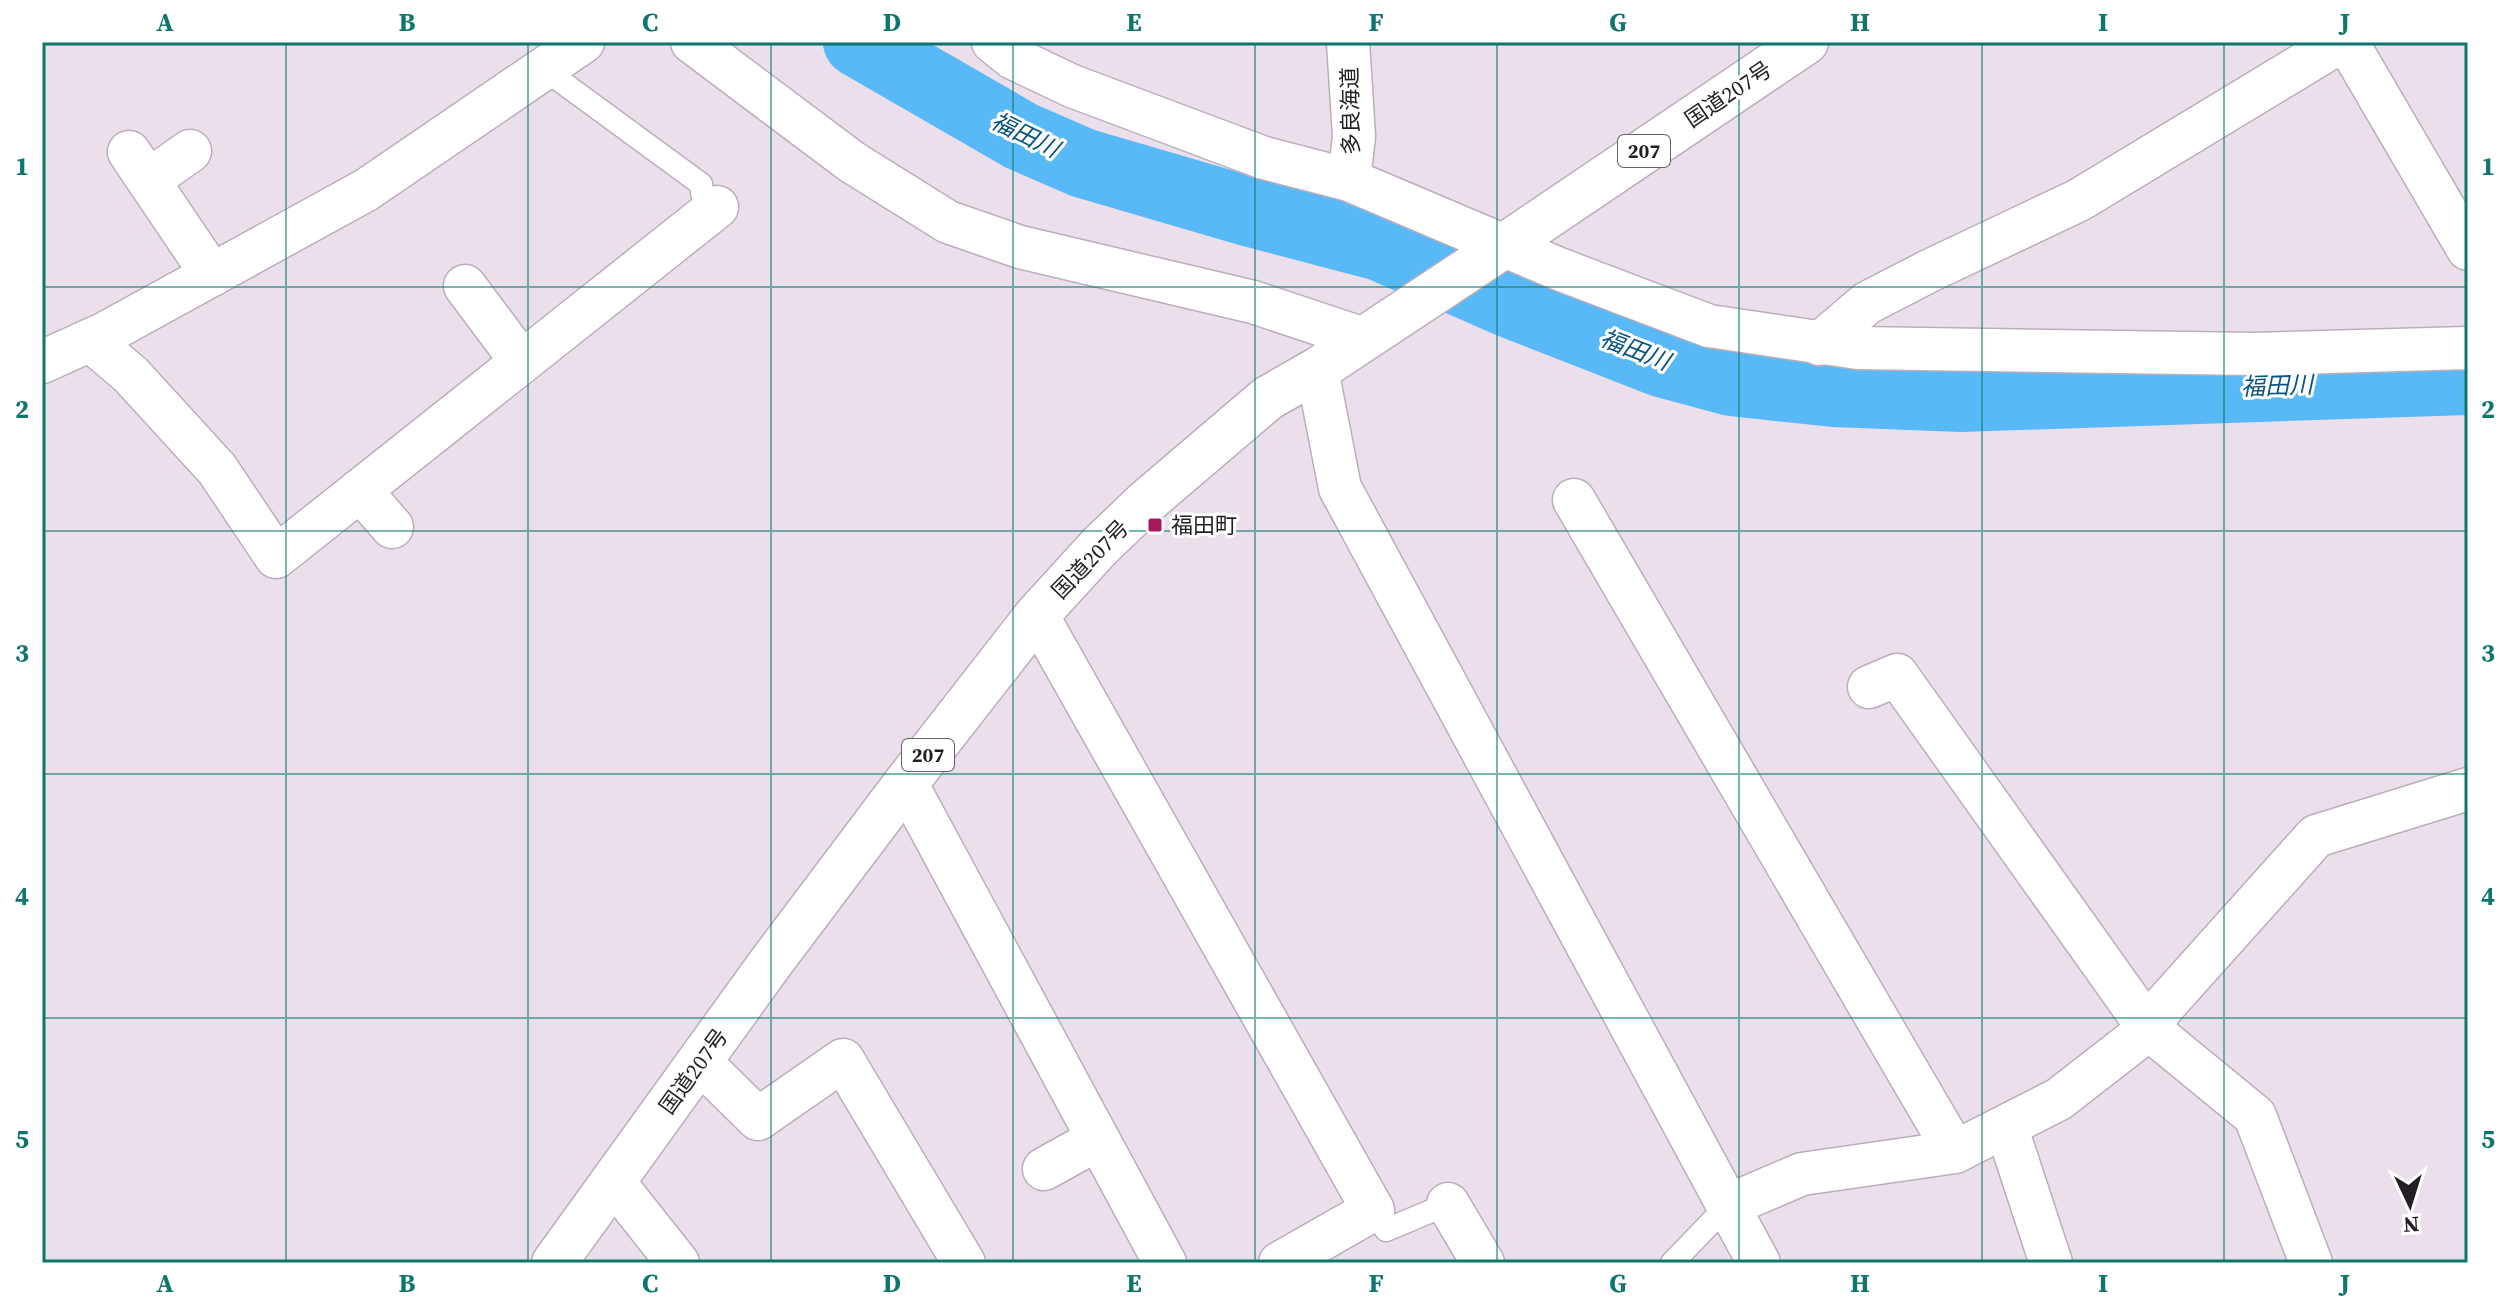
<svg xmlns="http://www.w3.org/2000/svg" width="2510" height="1305" viewBox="0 0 2510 1305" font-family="'Source Serif 4','Noto Sans JP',serif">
	<rect width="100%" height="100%" fill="#ecdfec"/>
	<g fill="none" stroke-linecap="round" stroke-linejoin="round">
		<path stroke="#59b9f7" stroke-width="70" d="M858,42L1021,136L1083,163L1247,211L1380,246L1510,303L1661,362L1731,381L1834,392L1961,397L2468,380"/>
		<g stroke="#bbaebb" stroke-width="25">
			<path id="service" d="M544,69L701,184L705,215
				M1373,1210L1386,1230L1448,1204
				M1672,1263L1727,1206"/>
		</g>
		<g stroke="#bbaebb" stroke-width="45">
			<path id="minor" d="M692,42L852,162L948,222L1020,247L1253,302L1364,339
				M993,42L1013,58L1072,86L1264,158L1349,180L1559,269L1709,326L1858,348L2255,354L2468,348
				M1348,42L1354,136L1349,180
				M2347,42L2468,249
				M129,152L212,275
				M149,180L190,151
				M465,286L521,361
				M90,340L131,375L217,469L276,557L717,207
				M1819,344L1867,303L1929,271L2079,200L2340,42
				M42,362L104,334L366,190L583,42
				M1317,370L1340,488L1759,1263
				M360,490L392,527
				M1574,500L1955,1152
				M1037,615L1373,1210L1280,1263
				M1869,687L1897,675L2149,1029L2161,1009L2316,836L2468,789
				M906,783L1165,1263
				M699,1061L758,1119L843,1060L964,1263
				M2006,1126L2051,1263
				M1044,1169L1098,1139
				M613,1181L678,1263
				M1448,1204L1483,1263
				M1727,1206L1802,1174L1955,1152L2059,1099L2149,1029L2255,1116L2311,1263"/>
		</g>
		<g stroke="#bbaebb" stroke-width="47">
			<path id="trunk" d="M554,1263L769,965L906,783L1037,615L1100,546L1146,502L1268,398L1317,370L1483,260L1806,42"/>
		</g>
		<use href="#service" stroke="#fff" stroke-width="22"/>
		<use href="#minor" stroke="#fff" stroke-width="42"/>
		<use href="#trunk" stroke="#fff" stroke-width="44"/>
	</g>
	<path fill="none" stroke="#0f766e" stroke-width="2" stroke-opacity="0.55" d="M286,42V1263M528,42V1263M771,42V1263M1013,42V1263M1255,42V1263M1497,42V1263M1739,42V1263M1982,42V1263M2224,42V1263M42,287H2468M42,531H2468M42,774H2468M42,1018H2468"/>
	<rect fill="#a5185c" stroke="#fff" stroke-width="3" x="1147" y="517" width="16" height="16" rx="4"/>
	<g text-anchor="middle" stroke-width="6" stroke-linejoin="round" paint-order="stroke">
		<g fill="#fff" stroke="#656265" stroke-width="2">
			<rect x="1618" y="135" width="52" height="32" rx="6"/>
			<rect x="902" y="739" width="52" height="32" rx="6"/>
		</g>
		<g font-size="20" font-weight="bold" fill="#231e23">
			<text x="1644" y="158">207</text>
			<text x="928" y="762">207</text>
		</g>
		<g font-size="22" fill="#231e23" stroke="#fff">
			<text transform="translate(1728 94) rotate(-34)" y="8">国道207号</text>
			<text transform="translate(1350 111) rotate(-91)" y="8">多良海道</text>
			<text transform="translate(1090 559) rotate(-46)" y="8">国道207号</text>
			<text transform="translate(693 1071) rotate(-54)" y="8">国道207号</text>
		</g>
		<g font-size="22" fill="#231e23" stroke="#fff" text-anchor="start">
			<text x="1171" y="533">福田町</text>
		</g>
		<g font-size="24" font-style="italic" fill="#09557e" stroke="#fff">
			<text transform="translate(1025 135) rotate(26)" y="8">福田川</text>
			<text transform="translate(1635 350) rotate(21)" y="8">福田川</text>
			<text transform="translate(2277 386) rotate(-2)" y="8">福田川</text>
		</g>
	</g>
	<rect width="2510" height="1305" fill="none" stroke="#ffffff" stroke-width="88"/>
	<g transform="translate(2410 1205) rotate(176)" stroke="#ffffff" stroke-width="6" paint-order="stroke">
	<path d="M0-6L14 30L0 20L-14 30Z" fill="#231e23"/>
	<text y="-12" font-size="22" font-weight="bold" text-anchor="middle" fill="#231e23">N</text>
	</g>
	<rect x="44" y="44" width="2422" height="1217" fill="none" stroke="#0f766e" stroke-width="3"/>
	<g font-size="26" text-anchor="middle" font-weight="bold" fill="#0f766e">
		<text x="165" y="31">A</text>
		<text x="407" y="31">B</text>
		<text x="650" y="31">C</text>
		<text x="892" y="31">D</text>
		<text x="1134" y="31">E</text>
		<text x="1376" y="31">F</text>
		<text x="1618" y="31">G</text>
		<text x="1860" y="31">H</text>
		<text x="2103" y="31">I</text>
		<text x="2345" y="31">J</text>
		<text x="22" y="175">1</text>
		<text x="2488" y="175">1</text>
		<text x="22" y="418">2</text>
		<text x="2488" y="418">2</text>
		<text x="22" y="662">3</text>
		<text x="2488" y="662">3</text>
		<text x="22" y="905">4</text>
		<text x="2488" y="905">4</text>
		<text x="22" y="1148">5</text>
		<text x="2488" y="1148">5</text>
		<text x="165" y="1292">A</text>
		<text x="407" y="1292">B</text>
		<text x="650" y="1292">C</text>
		<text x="892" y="1292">D</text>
		<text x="1134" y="1292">E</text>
		<text x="1376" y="1292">F</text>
		<text x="1618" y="1292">G</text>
		<text x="1860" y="1292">H</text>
		<text x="2103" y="1292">I</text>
		<text x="2345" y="1292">J</text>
	</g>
</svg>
